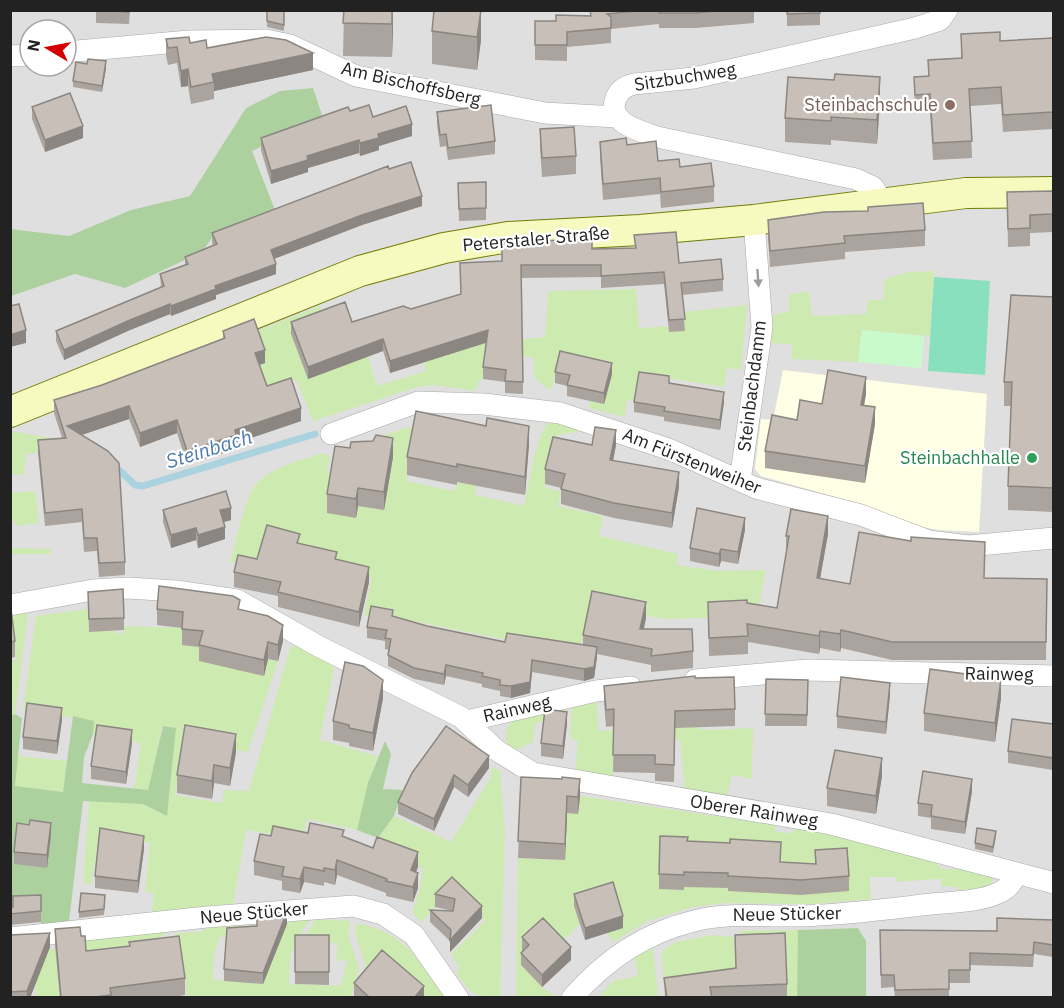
<svg xmlns="http://www.w3.org/2000/svg" width="1064" height="1008" viewBox="0 0 1064 1008" font-family="'IBM Plex Sans',sans-serif">
	<rect width="100%" height="100%" fill="#f2efe9"/>
	<path fill="#e0dfdf" fill-rule="evenodd" d="M10,11H1053V997H866V941L858,928L798,931L797,997H11ZM30,30H66V66H30Z"/>
	<path fill="#ffffe5" d="M783,370L987,394L979,532L938,530L904,523L854,502L761,476L755,469L761,419L773,420Z"/>
	<path fill="#cdebb0" fill-rule="evenodd" d="M934,271L930,336L862,330L858,362L791,359L792,344L771,343L773,315L789,311V294L809,292L812,316L866,314L868,300H883L885,279L909,272Z
		M636,289L639,328L675,326V313L747,305L741,370L727,368L724,387L639,374L633,401L627,400L625,417L589,408L590,401L604,404V363L559,352L552,389L545,387L534,377V357L486,355L483,379L478,382L475,391L434,385L417,387L313,421L296,379L255,404V366L265,363L254,332L320,306L327,321L308,379L368,356L377,386L426,371L423,362L482,331L522,330L523,339L545,337L548,291Z
		M549,421L581,431L557,435L544,487L561,492L558,506L603,516L599,536L678,554L676,565L719,571L765,570L758,616L666,619L589,607L580,651L512,641L402,619L364,615L372,578L339,570L230,562C236,543 244,495 258,482C275,466 301,460 322,453L330,456L327,470L334,474L358,506L384,510L377,438L408,427L416,430L407,481L453,491L461,480L476,482L475,495L524,506C530,482 534,439 549,421Z
		M11,431L92,446L38,448L35,454L26,453L24,475L11,474Z
		M35,491L39,523L17,526L11,517V493Z
		M11,548L51,549V554H11Z
		M88,609L89,631L115,630V634L124,633V626L183,628L201,647L263,676L268,659L278,661L248,752L184,742L175,795L222,803L224,790L249,791L290,648L297,644L334,667L320,740L377,756L357,830L307,819L302,844L291,837L246,830L233,905L152,912L154,893L145,892L150,843L99,839L91,884L83,883L89,801L169,804L175,728L162,726L148,790H134L141,743L93,734V721L23,710L36,616Z
		M28,612L15,714L11,716V662L16,660L11,616Z
		M597,701L598,731L688,724L703,730L753,728L752,779L732,775L727,796L685,790L680,738L613,772V777L575,772L578,741L570,738L572,705Z
		M567,706L566,719L545,720L535,724L533,742L512,752C504,741 504,733 511,721Z
		M18,756L67,761L63,792L15,786Z
		M492,767L500,771L505,831L500,997C472,997 472,994 456,973L460,968L451,954L485,921L452,890L421,922L412,912L420,889L423,869L378,838L394,816L451,842L491,777Z
		M580,796L775,825L776,832L791,833L797,829L863,839L937,863L941,869H960L993,878L990,887L959,890L956,887L941,886L940,879L896,882V877H870L871,899L813,904L725,903L693,907L648,921L613,942L607,933L580,924L558,946L529,957L521,965L542,987L556,997L516,998L518,858L565,860L563,812L578,814ZM705,857L704,887H684Z
		M294,918H311L297,939L290,956L289,984L341,986L347,960L336,961L338,943H301L316,919L350,921L348,935L359,968L351,997H179L187,996L181,948L155,950L178,933L199,932L214,926L244,924V927L219,938L214,957L213,979L224,981L252,925L285,923Z
		M356,924C401,928 423,964 446,997H419L360,990L365,964L355,933Z
		M798,930L797,997H787L741,950L740,931Z
		M168,932L142,950L86,968L80,941Z
		M713,935L734,937L737,997L664,994L662,951L676,942Z
		M74,947L57,971L60,997H36L34,966L37,950Z
		M653,948L658,997L598,998L613,981L638,976L634,955Z"/>
	<path fill="#add19e" d="M313,88L323,118L252,151L275,210L214,235L202,252L125,288L75,274L11,296L10,229L69,236L131,210L190,196L246,108L280,91Z
		M15,714L22,718L15,786L63,792L73,716L94,721L93,734L84,757L82,783L148,790L163,726L176,728L167,816L143,804L83,801L69,922L41,926V907L11,918V716Z
		M385,741L391,754L383,789L403,790L394,816L378,838L357,830L368,783Z
		M858,928L866,941V997H797L798,930Z"/>
	<path fill="#c8facc" d="M862,330L924,336L921,368L858,362Z"/>
	<path fill="#88e0be" d="M934,277L990,281L985,375L928,371Z"/>
	<path fill="#e2e2e2" d="M870,877H896L897,882L941,879V894L871,899Z"/>
	<g fill="none" stroke-linecap="round" stroke-linejoin="round">
		<path stroke="#aad3df" stroke-width="7" d="M118,469L135,485L143,486L315,434"/>
		<g stroke="#a9a9a9" stroke-width="22">
			<path id="minor" d="M66,52L189,41L266,40L290,45L356,76L545,113L617,117
				M10,56L30,55
				M883,202L873,187L856,179L657,137C640,131 606,123 616,98C619,90 626,86 634,84L694,78L915,28L940,20L947,10
				M331,434L418,402L484,404L560,413L671,450L756,488L861,515L929,541L968,546L1054,538
				M740,481L762,327L754,220
				M10,605L93,590L128,588L176,591L237,600L320,647L461,717L496,750L533,773L831,824L1054,883
				M695,680L807,670L1054,676
				M467,721L596,691L631,687
				M10,938L207,917L353,906L383,914L414,935L458,998
				M572,998C605,960 644,933 694,921C729,912 763,917 799,916C843,915 887,909 931,904C952,902 979,902 998,893C1008,889 1012,883 1017,874"/>
		</g>
		<g stroke="#707d05" stroke-width="32">
			<path id="secondary" d="M10,412L360,271L444,248L508,237L640,230L754,220L966,193L1054,192"/>
		</g>
		<use href="#minor" stroke="#fff" stroke-width="21"/>
		<use href="#secondary" stroke="#f7fabf" stroke-width="30"/>
	</g>
	<path fill="#aba49e" d="M96,10H130L129,24L96,23Z
		M267,10L284,11V31L267,27Z
		M344,10H393L392,57L343,56Z
		M481,10V40L477,70L432,64V31Z
		M590,10H754V23L696,28H659V24L611,29V43L567,47V61L535,60V21H556L590,16Z
		M787,10H820V25L787,26Z
		M961,34L1000,41L1053,38V129L1003,132L1001,104L970,106L972,158L933,160L930,111L915,112L914,77L928,76V60L961,58Z
		M166,39L190,43L207,48L313,70L214,91V99L191,104L188,86L181,87L177,63L168,65L166,56Z
		M106,68L102,92L73,87V81Z
		M880,101L877,144L831,140V145L785,142V118Z
		M32,107L83,138L45,152L32,119Z
		M350,111L373,117L412,136L379,146V150L360,156L359,153L308,168V172L271,184L261,150V138Z
		M437,112L495,141V154L448,160L446,146L440,147L437,124Z
		M540,129L576,156V174L542,177L540,147Z
		M600,142L627,145L658,161L680,167L714,186V202L661,208L660,194L603,200L600,157Z
		M389,169L422,206L362,225L274,259L276,274L216,295V299L171,316L170,314L130,330L64,360L56,341V331L161,287L160,274L185,265V257L213,245L212,242V233Z
		M486,182V220L459,221L458,183Z
		M1053,191V232L1030,233V246L1008,247L1007,192Z
		M768,220L925,230V246L845,252V259L770,267L768,236Z
		M634,235L679,263L723,279V291L682,295L685,331L669,332L664,284L601,288V277L521,278L523,394L505,393V382L483,379V367L486,343L390,373L383,351L308,379L291,334V322H352L411,309L461,294L502,261L592,249L635,248Z
		M1053,297V512L1008,510V486L1011,406H1004V382Z
		M223,331L265,363L260,365L267,386L301,421L236,443V449L187,464L177,433L140,447L129,419L81,435L125,562V575L99,577L97,551L84,552L82,522L45,526L38,453V440L62,438L54,413V400L102,385L223,339Z
		M555,372L612,374L604,404L567,396V386L555,383Z
		M669,383L724,402L720,430L664,421V417L634,412V402Z
		M866,394L864,405L875,424L865,483L765,468V451L797,420L822,404Z
		M529,444L525,495L457,482V485L407,475V457Z
		M592,445H616L613,461L679,487L672,528L614,518L561,504V488L545,484V469Z
		M393,457L384,510L358,506L356,518L327,513V494Z
		M163,510L231,520L224,522L225,539L198,548L196,540L171,548L163,522Z
		M745,530L738,564L721,561L719,567L690,561V548Z
		M828,534L820,578L850,584L985,578L1047,579L1046,660H892L841,648L840,652L820,648L819,654L748,642V654L709,656L708,602L747,603L777,608L786,554V536Z
		M257,559H337L369,582L359,627L278,607V596L234,587V572Z
		M88,592L124,618V630L89,632Z
		M11,609L15,641V657L10,658Z
		M157,609H240L283,641L278,661L268,659L264,676L199,661V647L182,645V628L157,625Z
		M393,616L427,626L505,642L583,645V635L646,618L644,629L693,651V668L651,672V665L597,654L594,678L584,681L532,672L530,693L511,698L500,696V691L482,687V684L446,676L444,685L414,679L388,666V655L389,650L385,649V641L367,638V627Z
		M695,678L735,709V726L675,728L674,782L655,781V773L613,772L614,726L606,727L604,703V686Z
		M766,679L808,680L807,726H765Z
		M890,695L886,734L837,728V716Z
		M383,698L373,751L349,746V743L333,740V721Z
		M1001,698L995,742L924,731V713Z
		M62,720L57,754L23,749V737Z
		M567,724L563,759L541,756V743Z
		M1053,724V770L1008,763V751Z
		M132,743L126,784L91,779V766Z
		M236,752L230,786L214,783L212,799L177,793V775Z
		M489,768L468,797L454,787L434,831L398,814V802L412,773Z
		M882,776L876,814L827,806V788Z
		M521,777L580,796L578,814L567,813L565,860L518,858Z
		M972,791L965,834L931,829V818L918,816V803Z
		M308,833L344,837L418,867L415,872L418,888L413,902L386,896V893L337,875L335,885L324,882V886L304,882L300,893L282,890V881L254,875V861L271,836Z
		M51,835L47,868L14,864V852Z
		M996,837L993,853L975,849V843Z
		M688,841L781,862L815,864V850L849,876V891L801,895L728,891V888L684,887V890L659,889V874Z
		M144,849L138,893L95,888V876Z
		M452,877L482,918L450,952V941L430,922V910L453,911L435,907V894Z
		M574,894L623,928L585,940L574,906Z
		M41,895V922L10,925V907H13Z
		M105,901L104,915L79,918V912Z
		M1053,918V957L1034,954L1033,967L970,965V983H949V998H895L894,987L881,988L880,930L997,931L1053,920Z
		M287,924L263,984L224,981V969L257,926Z
		M55,929L81,936L86,951L129,946V942L185,978V995L168,998H60L55,946Z
		M10,935L50,947L30,998H10Z
		M295,935H329V985L295,984Z
		M735,935L787,984V998H665L664,978L736,968Z
		M522,937L571,960L542,987L521,965V953L523,951L522,950Z
		M354,983L424,998H354Z"/>
	<path fill="#8b8681" d="M393,10V33L392,57V24Z
		M481,10V40L477,70V37Z
		M313,53V70L214,91V82L212,74Z
		M106,61V68L102,92V86Z
		M188,69V86L181,87V71Z
		M880,77V101L877,144V120Z
		M412,124V136L379,146V150L360,156V143L378,134Z
		M83,126V138L45,152V140Z
		M359,140V153L308,168V172L271,184V171L307,156Z
		M422,196V206L362,225L271,260V250L362,215Z
		M276,264V274L216,295V299L171,316V306L215,286Z
		M170,304V314L130,330L64,360V350L130,320Z
		M26,330V343L10,347V335Z
		M488,330V342L390,373V361Z
		M383,339V351L308,379V367Z
		M265,350V363L255,366V353Z
		M612,363V374L604,404V393Z
		M866,377V394L861,422V405Z
		M724,392V402L720,430V420Z
		M129,406V419L67,440V426Z
		M875,407V424L865,483V466Z
		M301,408V421L236,443V449L187,464V451L235,430Z
		M177,420V433L140,447V433Z
		M529,426V444L525,495V477Z
		M616,430V445L610,475V460Z
		M393,438V457L384,510V492Z
		M679,472V487L672,528V513Z
		M358,488V506L356,518V499Z
		M231,508V520L220,523V510Z
		M828,516V534L817,596V578Z
		M745,518V530L738,564V552Z
		M225,527V539L198,548V535Z
		M196,528V540L171,548V535Z
		M721,549V561L719,567V554Z
		M369,567V582L359,627V612Z
		M646,602V618L640,645V629Z
		M283,625V641L278,661V645Z
		M841,630V648L840,652V634Z
		M820,631V648L819,654V636Z
		M268,642V659L264,676V660Z
		M597,647V658L594,678L584,681V669Z
		M532,660V672L530,693L511,698V686Z
		M446,665V676L444,685V674Z
		M1001,679V698L995,742V723Z
		M383,680V698L373,751V733Z
		M890,683V695L886,734V722Z
		M62,708V720L57,754V741Z
		M567,712V724L563,759V746Z
		M132,730V743L126,784V772Z
		M236,734V752L230,786V768Z
		M489,756V768L468,797V785Z
		M882,758V776L876,814V796Z
		M214,765V783L212,799V781Z
		M454,775V787L434,831V819Z
		M580,779V796L578,814V797Z
		M972,779V791L965,834V822Z
		M567,796V813L565,860V844Z
		M51,823V835L47,868V855Z
		M144,836V849L138,893V881Z
		M418,852V867L411,885V870Z
		M337,860V875L335,885V870Z
		M304,867V882L300,893V879Z
		M418,873V888L413,902V887Z
		M482,906V918L450,952V940Z
		M287,912V924L263,984V973Z
		M623,916V928L585,940V928Z
		M50,933V947L30,998H27V991Z
		M571,947V960L542,987V975Z
		M424,986V998H414Z"/>
	<path fill="#c7bfb8" stroke="#8b8681" stroke-width="1.5" d="M97,10H130L129,12Z
		M267,10L284,11V25L267,21Z
		M344,10H392V24L343,23Z
		M434,10H481L477,37L432,31Z
		M590,10H645L607,14L611,17V28L567,32V45H535V21H556V15L591,16Z
		M659,10H724L696,13H659Z
		M787,10H820V13L787,14Z
		M1000,32V41L1053,38V112L1003,115L1001,87L969,89L972,141L933,143L930,94L915,95L914,77L929,76L928,60L962,58L961,34Z
		M189,37L190,43L206,40L207,48L266,37L286,40L313,53L212,74L214,82L191,87L188,69L181,71L177,47L168,48L166,39Z
		M88,59L106,61L102,86L73,81L76,62L87,64Z
		M835,74L880,77L877,120L831,117V121L785,118L788,77L834,80Z
		M70,93L83,126L45,140L32,107Z
		M369,105L373,117L406,106L412,124L378,134L379,138L360,143L359,140L307,156L308,160L271,171L261,138L348,107L350,111Z
		M491,105L495,141L448,148L446,134L440,135L437,112Z
		M574,127L576,156L542,158L540,129Z
		M626,138L627,145L656,141L658,161L679,159L680,167L711,163L714,186L661,192L660,178L603,184L600,142Z
		M411,162L422,196L362,215L271,250L276,264L215,286L216,289L171,306L170,304L130,320L64,350L56,331L164,286L160,274L188,264L185,257L217,244L212,233L388,166L389,169Z
		M486,182V208L459,209L458,183Z
		M1053,191V214L1030,215V228L1008,229L1007,192Z
		M923,203L925,230L844,236L845,243L770,251L768,220L824,212L868,211V207Z
		M676,232L679,263L721,259L723,279L681,283L685,319L669,320L664,272L601,276V265H521L523,382L505,381L506,370L483,367L488,330L390,361L383,339L308,367L291,322L345,302L352,322L403,306L411,309L461,294L460,263L502,261V243L510,242L592,239V249L636,248L634,235Z
		M1011,295L1053,297V488L1008,486L1012,382H1004Z
		M19,304L26,330L10,335V306Z
		M254,319L265,350L255,353L267,386L291,378L301,408L235,430L236,435L187,451L177,420L140,433L129,406L67,426L108,451L119,463L125,562L99,563L97,538H84L82,509L45,513L38,440L66,438L54,400L102,385L225,338L223,331Z
		M560,351L612,363L604,393L567,385L570,375L555,372Z
		M828,370L866,377L861,405L875,407L865,466L765,451L772,415L797,420L800,400L822,404Z
		M639,372L669,376V383L724,392L720,420L664,411L665,407L634,402Z
		M416,411L486,426L487,418L529,426L525,477L457,464V467L407,457Z
		M595,427L616,430L610,460L679,472L672,513L614,503L561,489L565,474L545,469L553,437L592,445Z
		M376,435L393,438L384,492L358,488L356,499L327,494L335,446L350,448L351,442L373,441Z
		M226,491L231,508L220,510L225,527L198,535L196,528L171,535L163,510Z
		M697,508L745,518L738,552L721,549L719,554L690,548Z
		M791,509L828,516L817,578L850,584L859,532L911,541V537L985,542L984,578L1047,579L1046,642H892L841,630L840,634L820,631L819,636L747,624L748,636L709,638L708,602L747,600V603L777,608L789,536H786Z
		M267,525L300,534L297,543L337,552L335,559L369,567L359,612L278,592L281,582L234,572L238,555L257,559Z
		M159,586L233,596L240,600L238,609L268,616L283,625L278,645L268,642L264,660L199,645L203,631L182,629L183,612L157,609Z
		M123,589L124,618L89,619L88,592Z
		M592,591L646,602L640,629H692L693,651L651,656L652,649L583,635Z
		M371,606L393,610L392,616L427,626L505,642L507,633L597,647L594,667L584,669L532,660L530,682L511,686L500,685V680L482,676L483,673L446,665L444,674L414,668L388,655L391,639L385,638L387,630L367,627Z
		M11,609L15,641L10,642V609Z
		M345,662L363,666L383,680L373,733L349,728V725L333,721Z
		M930,669L1001,679L995,723L924,713Z
		M695,676V678L734,677L735,709L675,711L674,765L655,764V755H613L614,709L606,710L604,686Z
		M841,677L890,683L886,722L837,716Z
		M766,679L808,680L807,715L765,714Z
		M27,703L62,708L57,741L23,737Z
		M545,709L567,712L563,746L541,743Z
		M1012,719L1053,724V758L1008,751Z
		M97,725L132,730L126,772L91,766Z
		M185,725L236,734L230,768L214,765L212,781L177,775Z
		M446,726L489,756L468,785L454,775L434,819L398,802L412,773Z
		M835,750L882,758L876,796L827,788Z
		M923,771L972,779L965,822L931,816L932,805L918,803Z
		M521,777L562,779V777L580,779L578,797L567,796L565,844L518,841Z
		M30,820L51,823L47,855L14,852L17,823L29,825Z
		M310,823L344,830L342,836L373,848L377,837L418,852L411,870L418,873L413,887L386,881L387,879L337,860L335,870L324,868V871L304,867L300,879L282,876L284,867L254,861L260,834L271,836L273,826L308,833Z
		M100,828L144,836L138,881L95,876Z
		M977,828L996,831L993,847L975,843Z
		M660,836L688,837L687,841L730,843V839L781,842L780,862L816,864L815,850L847,848L849,876L801,880L728,876V873L684,872V875L659,874Z
		M452,877L482,906L450,940L451,930L430,910L453,911L455,899L435,894Z
		M613,882L623,916L585,928L574,894Z
		M81,893L105,895L104,909L79,912Z
		M41,895V911L10,914V907H13V896Z
		M287,912L263,973L224,969L227,928L257,926V915Z
		M543,918L571,947L542,975L521,953L529,945L522,937Z
		M997,918L1053,920V918V945L1034,942L1033,955L970,953V970H949V989L895,990L894,975H881L880,930L997,931Z
		M80,927L81,936H85L86,951L130,946L129,942L179,936L185,978L110,988L111,995L86,998H61L55,929Z
		M50,933L27,991L10,992V935Z
		M785,933L787,984L710,987L712,998H667L664,978L736,968L735,935Z
		M295,935H329V972H295Z
		M382,950L424,986L414,998H370L354,983Z"/>
	<defs><path id="oneway-solid" d="M-6-.8H1V-3.2L6.5 0L1 3.2V.8H-6Z" transform="scale(1.5)"/></defs>
	<use fill="#9c9c9c" href="#oneway-solid" transform="translate(758 278) rotate(86)"/>
	<circle fill="#8d6e63" stroke="#fff" stroke-width="2" cx="950" cy="105" r="6"/>
	<circle fill="#2e9e5b" stroke="#fff" stroke-width="2" cx="1032" cy="458" r="6"/>
	<g text-anchor="middle" stroke-width="4.5" stroke-linejoin="round" paint-order="stroke">
		<g font-size="18" fill="#222" stroke="#fff">
			<text transform="translate(685 77) rotate(-9)" y="6">Sitzbuchweg</text>
			<text transform="translate(411 84) rotate(13)" y="6">Am Bischoffsberg</text>
			<text transform="translate(536 239) rotate(-5)" y="6">Peterstaler Straße</text>
			<text transform="translate(752 386) rotate(-83)" y="6">Steinbachdamm</text>
			<text transform="translate(692 461) rotate(22)" y="6">Am Fürstenweiher</text>
			<text transform="translate(999 674) rotate(1)" y="6">Rainweg</text>
			<text transform="translate(517 709) rotate(-13)" y="6">Rainweg</text>
			<text transform="translate(754 811) rotate(9)" y="6">Oberer Rainweg</text>
			<text transform="translate(254 913) rotate(-5)" y="6">Neue Stücker</text>
			<text transform="translate(787 914) rotate(-1)" y="6">Neue Stücker</text>
		</g>
		<g font-size="18" fill="#785e54" stroke="#fff" text-anchor="end">
			<text x="938" y="111">Steinbachschule</text>
		</g>
		<g font-size="18" fill="#27864d" stroke="#fff" text-anchor="end">
			<text x="1020" y="464">Steinbachhalle</text>
		</g>
		<g font-size="20" font-style="italic" fill="#4a7aab" stroke="#fff">
			<text transform="translate(209 449) rotate(-17)" y="7">Steinbach</text>
		</g>
	</g>
	<rect width="1064" height="1008" fill="none" stroke="#222222" stroke-width="24"/>
	<g transform="translate(48 48) rotate(280)"><circle r="28" fill="#ffffff" stroke="#a7a7a7" stroke-width="1.5"/>
	<path d="M0-4.5L10 22L0 15L-10 22Z" fill="#d40000"/>
	<text y="-9" font-size="16" font-weight="bold" text-anchor="middle" fill="#222222">N</text>
	</g>
</svg>
